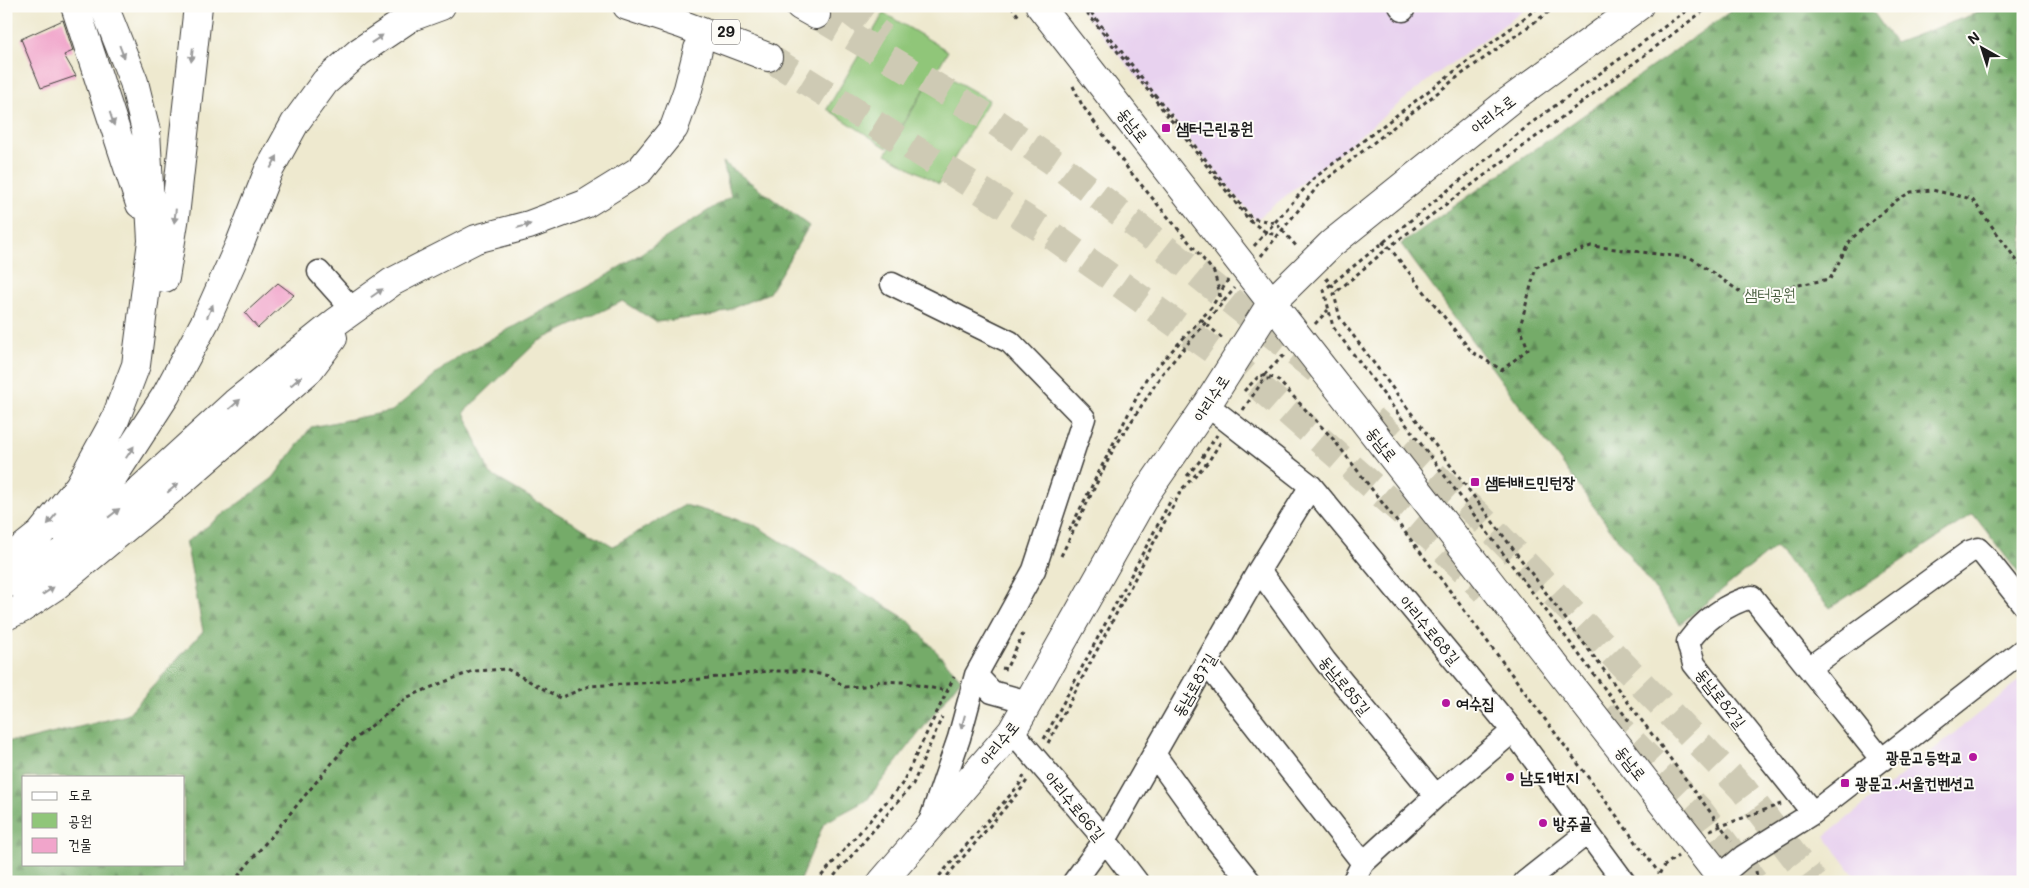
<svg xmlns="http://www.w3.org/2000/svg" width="2029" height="888" viewBox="0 0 2029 888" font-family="Mali,'Poor Story',sans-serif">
	<defs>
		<pattern id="forest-firs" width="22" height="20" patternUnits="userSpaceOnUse" patternTransform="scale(1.25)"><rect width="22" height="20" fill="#74ab69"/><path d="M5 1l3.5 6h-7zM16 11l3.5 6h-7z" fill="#5e8a56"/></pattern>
	</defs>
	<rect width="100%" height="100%" fill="#fdfcf7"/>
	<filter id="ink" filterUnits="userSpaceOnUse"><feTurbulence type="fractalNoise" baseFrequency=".02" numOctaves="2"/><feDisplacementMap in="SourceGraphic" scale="10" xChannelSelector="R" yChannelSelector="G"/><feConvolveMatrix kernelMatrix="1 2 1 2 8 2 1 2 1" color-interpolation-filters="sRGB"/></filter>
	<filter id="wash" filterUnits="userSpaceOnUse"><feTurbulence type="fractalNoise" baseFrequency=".0096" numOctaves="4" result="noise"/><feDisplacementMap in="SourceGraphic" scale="20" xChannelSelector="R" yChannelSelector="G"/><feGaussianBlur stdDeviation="1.12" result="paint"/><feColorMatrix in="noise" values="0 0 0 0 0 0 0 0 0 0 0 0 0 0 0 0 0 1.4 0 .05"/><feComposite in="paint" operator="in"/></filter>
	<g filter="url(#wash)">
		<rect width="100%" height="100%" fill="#eee9cf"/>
		<path fill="#e8d2ef" d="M1078,6H1530L1427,81L1256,220Z
			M2023,678V882H1859L1825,836Z"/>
		<path fill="url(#forest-firs)" stroke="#486442" fill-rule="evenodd" d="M1738,6H1869L1895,43L1996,6H2023V579L1973,514L1830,608L1775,547L1680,624L1401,244Z
			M723,162L809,226L769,293L716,315L656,322L623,301L537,342L464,412L490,474L613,546L685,505L753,524L908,620L961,679L867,800L824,823L799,882H6V741H23L127,715L203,631L186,542L273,478L311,427L392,411L454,359L601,279L731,196ZM24,777H184V864H24Z"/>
		<path fill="#90c679" stroke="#56714a" d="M884,13L948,51L937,70L989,100L939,184L886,154L928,84L887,148L827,109Z"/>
		<g id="blocks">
			<path fill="#f1a5cb" d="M63,20L73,51L64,55L76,76L41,88L21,39Z
				M278,283L294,295L258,328L245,313Z"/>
		</g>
	</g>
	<g filter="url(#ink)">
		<use href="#blocks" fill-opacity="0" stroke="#3c3b37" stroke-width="1"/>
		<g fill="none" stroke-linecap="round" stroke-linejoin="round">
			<path stroke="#cecab4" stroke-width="28" stroke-dasharray="28 14" stroke-linecap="butt" d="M843,6L883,37
				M816,15L994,121L1058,165L1150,236L1317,370
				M698,49L699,6
				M768,57L1047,232L1238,368L1442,547L1485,591
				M1372,419L1478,515L1743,789L1814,882
				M1604,713L1699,810L1754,882"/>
			<g stroke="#3c3b37" stroke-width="25">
				<path id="minor" d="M1400,6L1403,10
					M319,272L353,310
					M892,284L1010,342L1084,418L1034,570L976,675L959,738L930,822
					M1207,405L1311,486L1513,731L1624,882
					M1259,570L1325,661L1436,796
					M1207,664L1363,863
					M1809,668L1969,552L1978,549L1984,555L2023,604
					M976,675L992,692L1028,702
					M1012,731L1105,840L1137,882
					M1154,754L1210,832L1250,882
					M1813,813L1694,664L1688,642C1703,621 1727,603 1752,597L1882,760
					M1074,882L1105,840L1259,570L1311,486
					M1353,882L1363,863L1436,796L1513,731
					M1525,882L1587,833
					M1713,882L1744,856L1813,813L2023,650"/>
			</g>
			<g stroke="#3c3b37" stroke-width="30">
				<path id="major" d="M1040,6L1724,882
					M882,882L1012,731L1147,492L1207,405L1272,302L1331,244L1510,100L1639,6"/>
			</g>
			<g stroke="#3c3b37" stroke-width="30">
				<path id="highway" d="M75,6L140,204
					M627,6L681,24L768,57
					M800,6L816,15
					M165,278L175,216L198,6
					M67,536L109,483L166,395L206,320L239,246L268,172L295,123L325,82L359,52L411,17L441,6
					M6,561L40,534L79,486L115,420L136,365L152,241L146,131L134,82L104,6
					M19,584L118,510L235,403L336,322L392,282L476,239L529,225L585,204L640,170L674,128L688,89L698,49
					M6,616L21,609L57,585L183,480L309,370L333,338"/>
			</g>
			<path stroke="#3c3b37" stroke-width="3" stroke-dasharray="4 4" stroke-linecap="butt" d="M1011,6L1020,18
				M1082,6L1249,220L1267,233L1278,235
				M1086,6L1251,218L1276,223L1298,248
				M1710,6L1389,247L1334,294L1340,318L1732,841
				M1073,86L1082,105L1128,169L1214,272L1222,302
				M1382,242L1389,247L1472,352L1502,370L1528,349L1520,327L1536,267L1591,246L1691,258L1745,295L1830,279L1851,239L1897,200L1911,192L1932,190L1972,199L2023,269
				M1254,246L1313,179L1540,6
				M1261,256L1318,186L1455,79L1557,6
				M1326,278L1337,291
				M1201,319L1223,339
				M1315,324L1328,310
				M1264,375L1284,355
				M1244,391L1260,375L1276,378L1334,440L1444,583L1659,873
				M1243,410L1264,379H1271
				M1187,476L1199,462L1217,435
				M1069,531L1146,379L1211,308L1228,280
				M1061,556L1113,450L1162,374L1235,288
				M2017,630L2023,626
				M1002,668L1006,669L1023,634
				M1629,721L1333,327L1324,290L1534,121L1693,6
				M1044,739L1172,498
				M1048,743L1182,489L1208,462L1222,440
				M1710,830L1781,804
				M1756,871L1758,882
				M233,882L347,745L408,697L439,684L473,671L507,669L560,698L589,686L692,680L770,671H803L830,676L845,687L865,686L880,681L902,682L947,691
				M816,882L902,784L954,677
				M829,882L913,784L942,717
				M934,882L1019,785L1024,776
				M942,882L1022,788L1028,779
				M1659,882C1658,867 1667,864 1678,856"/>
			<use href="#minor" stroke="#fff" stroke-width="22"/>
			<use href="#major" stroke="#fff" stroke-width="28"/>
			<use href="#highway" stroke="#fff" stroke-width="28"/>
		</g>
		<defs><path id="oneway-solid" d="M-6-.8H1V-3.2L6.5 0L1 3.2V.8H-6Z" transform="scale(1.25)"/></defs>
		<g fill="#999">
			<use href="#oneway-solid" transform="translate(377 39) rotate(-34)"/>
			<use href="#oneway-solid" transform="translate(122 52) rotate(69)"/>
			<use href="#oneway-solid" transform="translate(192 55) rotate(97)"/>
			<use href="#oneway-solid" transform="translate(112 119) rotate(72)"/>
			<use href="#oneway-solid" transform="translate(274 162) rotate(-61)"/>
			<use href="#oneway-solid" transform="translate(175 216) rotate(97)"/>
			<use href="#oneway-solid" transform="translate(524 226) rotate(-16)"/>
			<use href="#oneway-solid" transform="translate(377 293) rotate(-35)"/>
			<use href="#oneway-solid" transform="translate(210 311) rotate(-66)"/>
			<use href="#oneway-solid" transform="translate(296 381) rotate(-41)"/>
			<use href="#oneway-solid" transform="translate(235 404) rotate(-41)"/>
			<use href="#oneway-solid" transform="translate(130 452) rotate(-56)"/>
			<use href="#oneway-solid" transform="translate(173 488) rotate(-40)"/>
			<use href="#oneway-solid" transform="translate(114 513) rotate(-38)"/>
			<use href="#oneway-solid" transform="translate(52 519) rotate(130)"/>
			<use href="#oneway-solid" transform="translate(48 591) rotate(-34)"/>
			<use href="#oneway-solid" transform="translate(963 722) rotate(105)"/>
		</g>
	</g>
	<g fill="#b5179e" stroke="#fdfcf7" stroke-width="2">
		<rect x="1161" y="123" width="10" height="10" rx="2.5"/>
		<rect x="1470" y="477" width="10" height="10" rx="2.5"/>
		<circle cx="1446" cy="703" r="5"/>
		<circle cx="1973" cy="757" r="5"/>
		<circle cx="1510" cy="777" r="5"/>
		<rect x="1840" y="778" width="10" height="10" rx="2.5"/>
		<circle cx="1543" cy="823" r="5"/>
	</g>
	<g text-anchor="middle" stroke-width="4" stroke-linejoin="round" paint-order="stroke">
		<rect fill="#fdfcf7" stroke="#605f5e" stroke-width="1" x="712" y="19.5" width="28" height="25" rx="4"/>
		<g font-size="15" font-weight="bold" fill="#1c1c1c">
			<text x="726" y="37">29</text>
		</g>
		<g font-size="16" fill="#1c1c1c" stroke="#fdfcf7">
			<text transform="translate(1493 114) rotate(-38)" y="6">아리수로</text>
			<text transform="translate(1133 125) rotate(52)" y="6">동남로</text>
			<text transform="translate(1211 398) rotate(-57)" y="6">아리수로</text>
			<text transform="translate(1382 444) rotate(52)" y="6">동남로</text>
			<text transform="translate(1430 630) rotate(50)" y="6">아리수로68길</text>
			<text transform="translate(1194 685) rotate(-60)" y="6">동남로87길</text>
			<text transform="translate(1345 685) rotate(51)" y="6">동남로85길</text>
			<text transform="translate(1721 698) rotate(52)" y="6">동남로82길</text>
			<text transform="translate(999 743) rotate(-51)" y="6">아리수로</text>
			<text transform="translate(1631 763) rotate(52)" y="6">동남로</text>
			<text transform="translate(1075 806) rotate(50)" y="6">아리수로66길</text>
		</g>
		<g font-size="16" font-weight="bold" fill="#1c1c1c" stroke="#fdfcf7" text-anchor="start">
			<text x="1176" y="134">샘터근린공원</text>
			<text x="1485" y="488">샘터배드민턴장</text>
			<text x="1456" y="709">여수집</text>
			<text x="1963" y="763" text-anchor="end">광문고등학교</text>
			<text x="1520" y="783">남도1번지</text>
			<text x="1855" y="789">광문고.서울컨벤션고</text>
			<text x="1553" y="829">방주골</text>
		</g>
		<g font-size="16" fill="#4a6041" stroke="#fdfcf7">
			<text x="1770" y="300">샘터공원</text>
		</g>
	</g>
	<rect width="2029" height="888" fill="none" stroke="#fdfcf7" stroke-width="25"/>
	<rect x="22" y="776" width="162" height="90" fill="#fdfcf7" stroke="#a3a29f"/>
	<rect x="32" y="792" width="25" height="8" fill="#ffffff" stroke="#a3a29f"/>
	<text x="68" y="800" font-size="15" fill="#1c1c1c">도로</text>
	<rect x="32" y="813" width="25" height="15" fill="#90c679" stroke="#a3a29f"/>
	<text x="68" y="826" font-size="15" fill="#1c1c1c">공원</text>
	<rect x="32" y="838" width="25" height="15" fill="#f1a5cb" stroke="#a3a29f"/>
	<text x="68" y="850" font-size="15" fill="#1c1c1c">건물</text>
	<g transform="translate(1982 48) rotate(321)" stroke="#fdfcf7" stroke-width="4" paint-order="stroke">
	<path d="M0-4L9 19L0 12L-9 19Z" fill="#1c1c1c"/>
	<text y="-8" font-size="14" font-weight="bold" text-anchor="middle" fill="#1c1c1c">N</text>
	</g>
</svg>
